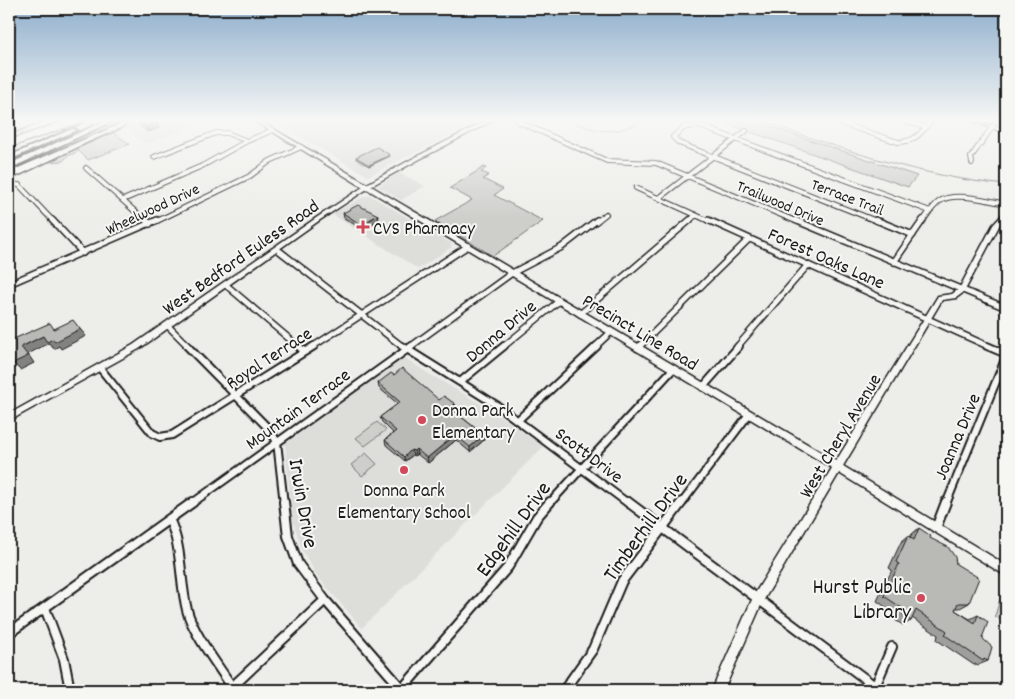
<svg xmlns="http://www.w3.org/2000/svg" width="1015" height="699" viewBox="0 0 1015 699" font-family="Dekko,sans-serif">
	<rect width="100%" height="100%" fill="#edede9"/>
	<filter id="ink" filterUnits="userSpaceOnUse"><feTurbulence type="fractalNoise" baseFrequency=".02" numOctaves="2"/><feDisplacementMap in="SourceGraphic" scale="10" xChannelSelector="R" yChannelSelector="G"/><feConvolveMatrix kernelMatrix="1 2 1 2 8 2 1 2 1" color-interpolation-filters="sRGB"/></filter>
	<g filter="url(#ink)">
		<path fill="#ddddda" d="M141,121H216L194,126L146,144L125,128Z
			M272,121H479L368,176Z
			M400,172V173L425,186L401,200L378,186Z
			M365,196H371L452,244L450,246L452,247L418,269L332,214Z
			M404,357L426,372L496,413L543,447L362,628L317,576L302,550L292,518L285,444Z"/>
		<path fill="#cececb" stroke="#757574" d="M719,121H753L917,176L908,187Z
			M112,132L130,144L88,160L79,151L68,156L63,161L49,162Z
			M484,167L486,168L481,172L489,175L483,179L503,189L494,195L543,221L493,256L435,221L472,200L450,188Z
			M377,422L386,430L365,446L356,438Z
			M366,453L377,464L362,476L351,465Z
			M1006,585V623L995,616L1004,586Z"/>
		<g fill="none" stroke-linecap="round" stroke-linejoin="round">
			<path stroke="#6f6f6d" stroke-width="1" d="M570,121C598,132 614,136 642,121
				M762,121C842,149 921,177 1006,185"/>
			<g stroke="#1c1c1c" stroke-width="6">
				<path id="street-far3" d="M517,121L607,161L656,163L798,222
					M834,121L898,142C915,142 921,133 931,121
					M905,121L925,127
					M154,157L216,133H227L247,141
					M972,163L971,157L993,126
					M86,168L147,222
					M9,184L19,185L54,222
					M636,188L711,222
					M659,198L746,131
					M123,200L202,166L247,141L273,130
					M155,222L250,176L270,161L301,147
					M596,222L606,214
					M688,222L696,215
					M879,222L679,143L673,137L685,127L700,126L930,211
					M922,222C928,214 933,206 940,201C954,191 990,201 1006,204"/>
			</g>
			<g stroke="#1c1c1c" stroke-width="8">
				<path id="street-far2" d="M52,220L83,253
					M146,220L150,224
					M708,220L990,347
					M795,220L1006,308
					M876,220L913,235
					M277,249L403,347
					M894,262L923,220
					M9,284L157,220
					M226,285L299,347
					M580,314L690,220
					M168,326L189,347
					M312,347L468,246
					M410,347L512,273L562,247L597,220
					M503,347L559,301
					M595,347L611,332
					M639,347L749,239
					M737,347L807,266"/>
			</g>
			<g stroke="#1c1c1c" stroke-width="10">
				<path id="street-far1" d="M187,346L270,430L277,442L284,504
					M298,346L304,351
					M402,346L498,406L629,504
					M987,346L1006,354
					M638,348L640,346
					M100,368L152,433L160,437L172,435L314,346
					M460,382L504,346
					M703,387L739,346
					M518,420L597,346
					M191,504L412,346
					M549,504L673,369
					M681,504L749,414
					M946,504L1006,357"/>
			</g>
			<g stroke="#1c1c1c" stroke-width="12">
				<path id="street" d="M284,502L288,536L298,564L325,600L403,690
					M628,502L880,690
					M169,519C183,548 179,579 187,610C193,634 220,668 234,690
					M936,528L946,502
					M45,608L64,659L70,690
					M9,633L193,502
					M230,689L325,600
					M402,689L508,567L537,517L550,502
					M874,689L892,647
					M564,690L593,649L622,581L682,502"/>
			</g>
			<g stroke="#1c1c1c" stroke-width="3">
				<path id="secondary" d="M45,121H51L9,139V136Z
					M126,121H132L114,131L110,130Z
					M255,121H260L367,184L412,159L486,121H492L416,161L371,186L836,461L938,296L952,294L959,289L993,225L1004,213L1006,212V217L999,226L964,292L956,298L942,300L843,466L1006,565V576L839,473L762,603L724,690H712L754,595L832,468L367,189L320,220L139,349L9,421V414L133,345L316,218L363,187Z
					M973,121H979L1006,130V133Z
					M71,147L76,148L9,180V176Z"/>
			</g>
			<g stroke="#1c1c1c" stroke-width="4">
				<path id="highway" d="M48,121H56L9,144V140Z
					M76,121H84L67,129L62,128Z
					M105,121H113L9,169V164Z
					M120,124L122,125V127L9,177V172Z
					M72,129L77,130L9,160V156Z"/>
			</g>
			<use href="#street-far3" stroke="#f6f6f2" stroke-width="4"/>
			<use href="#street-far2" stroke="#f6f6f2" stroke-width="5"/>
			<use href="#street-far1" stroke="#f6f6f2" stroke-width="6"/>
			<use href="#street" stroke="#f6f6f2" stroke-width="8"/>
			<use href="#secondary" fill="#f6f6f2" fill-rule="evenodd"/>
			<use href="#highway" fill="#f6f6f2" fill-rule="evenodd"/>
			<g stroke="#1c1c1c" stroke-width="9" stroke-linecap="butt">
				<path id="highway-bridge" d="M9,144L74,121"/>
			</g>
			<use href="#highway-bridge" stroke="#f6f6f2" stroke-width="7"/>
		</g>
		<path fill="#9f9f9d" stroke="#1c1c1c" d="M138,122L157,123L159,128L148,132L141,127Z
			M390,156L369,166L356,159V157Z
			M343,213L379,220L365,228V231L344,218Z
			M394,375L439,400L455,404L456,409L454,411L484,435V440L470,452L456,440L428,463L417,454L415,456L413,455L405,461L386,445L385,440L393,433L382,422L380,417L398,404L379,388L378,383Z
			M919,528L956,564L969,603L960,608H956L955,610L970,619L978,615L988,661L978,665L976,664L974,665L937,640L938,635L912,618L911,621L903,625L895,620L897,615L877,601L892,570L889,568L901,542L908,536L910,537L912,534Z"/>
		<path fill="#82827f" stroke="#1c1c1c" d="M157,123L159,128L148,132L146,127Z
			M390,155V156L369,166V165Z
			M378,215L379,220L365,228V231L363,226L364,223Z
			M80,329L86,336L61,349L59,346L54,349L49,343L28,354L34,363L20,370L13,363L21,347L43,336L53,339Z
			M455,404L456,409L451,414L450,408Z
			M455,435L456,440L428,463L427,458Z
			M484,435V440L470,452V447Z
			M416,449L417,454L415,456L414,451Z
			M411,450L413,455L405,461L404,457Z"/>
		<path fill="#b9b9b6" stroke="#1c1c1c" d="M141,121H154L157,123L146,127L138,122Z
			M377,147L390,155L369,165L356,157Z
			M358,205L378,215L364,223L363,226L343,213Z
			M73,320L80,329L55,342L53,339L47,342L43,336L21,347L28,356L13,363L9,357V341L50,323L54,329Z
			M402,368L439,400L444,396L455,404L450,408L484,435L470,447L455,435L427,458L416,449L414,451L411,450L404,457L385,440L396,431L380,417L400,402L378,383L391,373L394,375Z
			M919,528L931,536L930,538L948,547L955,557L956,564L979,578L969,603H958L955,610L975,623L978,615L988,622L982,638L992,647L988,661L984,659L983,661L945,635L947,631L916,610L911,621L903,615L905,610L884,596L899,564L896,562L908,536L914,540Z"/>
	</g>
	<linearGradient id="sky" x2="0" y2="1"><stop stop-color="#8daecc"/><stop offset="0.55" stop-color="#f7f7f5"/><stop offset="1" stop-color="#f7f7f5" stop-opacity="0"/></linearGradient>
	<rect width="1015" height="219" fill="url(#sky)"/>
	<g fill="#d1495b" stroke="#f6f6f2" stroke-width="2">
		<path d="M360.5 219.5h5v5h5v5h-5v5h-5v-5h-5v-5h5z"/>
		<circle cx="422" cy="420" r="5"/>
		<circle cx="404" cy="470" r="5"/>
		<circle cx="921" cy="598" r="5"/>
	</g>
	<g text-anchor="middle" stroke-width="4" stroke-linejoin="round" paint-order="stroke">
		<g font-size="16" fill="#1c1c1c" stroke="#f6f6f2">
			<text transform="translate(848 196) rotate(21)" y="6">Terrace Trail</text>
			<text transform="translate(781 202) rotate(23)" y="6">Trailwood Drive</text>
			<text transform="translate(152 208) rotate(-25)" y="6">Wheelwood Drive</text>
		</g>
		<g font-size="19" fill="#1c1c1c" stroke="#f6f6f2" text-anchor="start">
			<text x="373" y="234">CVS Pharmacy</text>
			<text x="432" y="416">Donna Park<tspan x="432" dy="22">Elementary</tspan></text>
			<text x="404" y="496" text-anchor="middle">Donna Park<tspan x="404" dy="22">Elementary School</tspan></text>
		</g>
		<g font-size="19" fill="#1c1c1c" stroke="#f6f6f2">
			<text transform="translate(240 256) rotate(-35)" y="7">West Bedford Euless Road</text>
			<text transform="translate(827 257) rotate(24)" y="7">Forest Oaks Lane</text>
			<text transform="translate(500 330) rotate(-40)" y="7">Donna Drive</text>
			<text transform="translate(641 331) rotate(31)" y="7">Precinct Line Road</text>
			<text transform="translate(268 357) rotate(-33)" y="7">Royal Terrace</text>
			<text transform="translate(297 408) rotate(-36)" y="7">Mountain Terrace</text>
			<text transform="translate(839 435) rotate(-59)" y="7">West Cheryl Avenue</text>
			<text transform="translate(956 436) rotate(-67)" y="7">Joanna Drive</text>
			<text transform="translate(590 454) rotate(37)" y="7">Scott Drive</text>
		</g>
		<g font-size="22" fill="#1c1c1c" stroke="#f6f6f2">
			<text transform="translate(305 503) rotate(80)" y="8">Irwin Drive</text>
			<text transform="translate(644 526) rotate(-54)" y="8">Timberhill Drive</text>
			<text transform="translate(512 528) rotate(-54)" y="8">Edgehill Drive</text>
		</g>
		<g font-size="22" fill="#1c1c1c" stroke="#f6f6f2" text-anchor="end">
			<text x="911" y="593">Hurst Public<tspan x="911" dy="25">Library</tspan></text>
		</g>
	</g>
	<rect width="1015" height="699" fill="none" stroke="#f6f6f2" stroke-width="30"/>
	<rect x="15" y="15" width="985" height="669" fill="none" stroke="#1c1c1c" stroke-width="2" filter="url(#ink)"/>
</svg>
